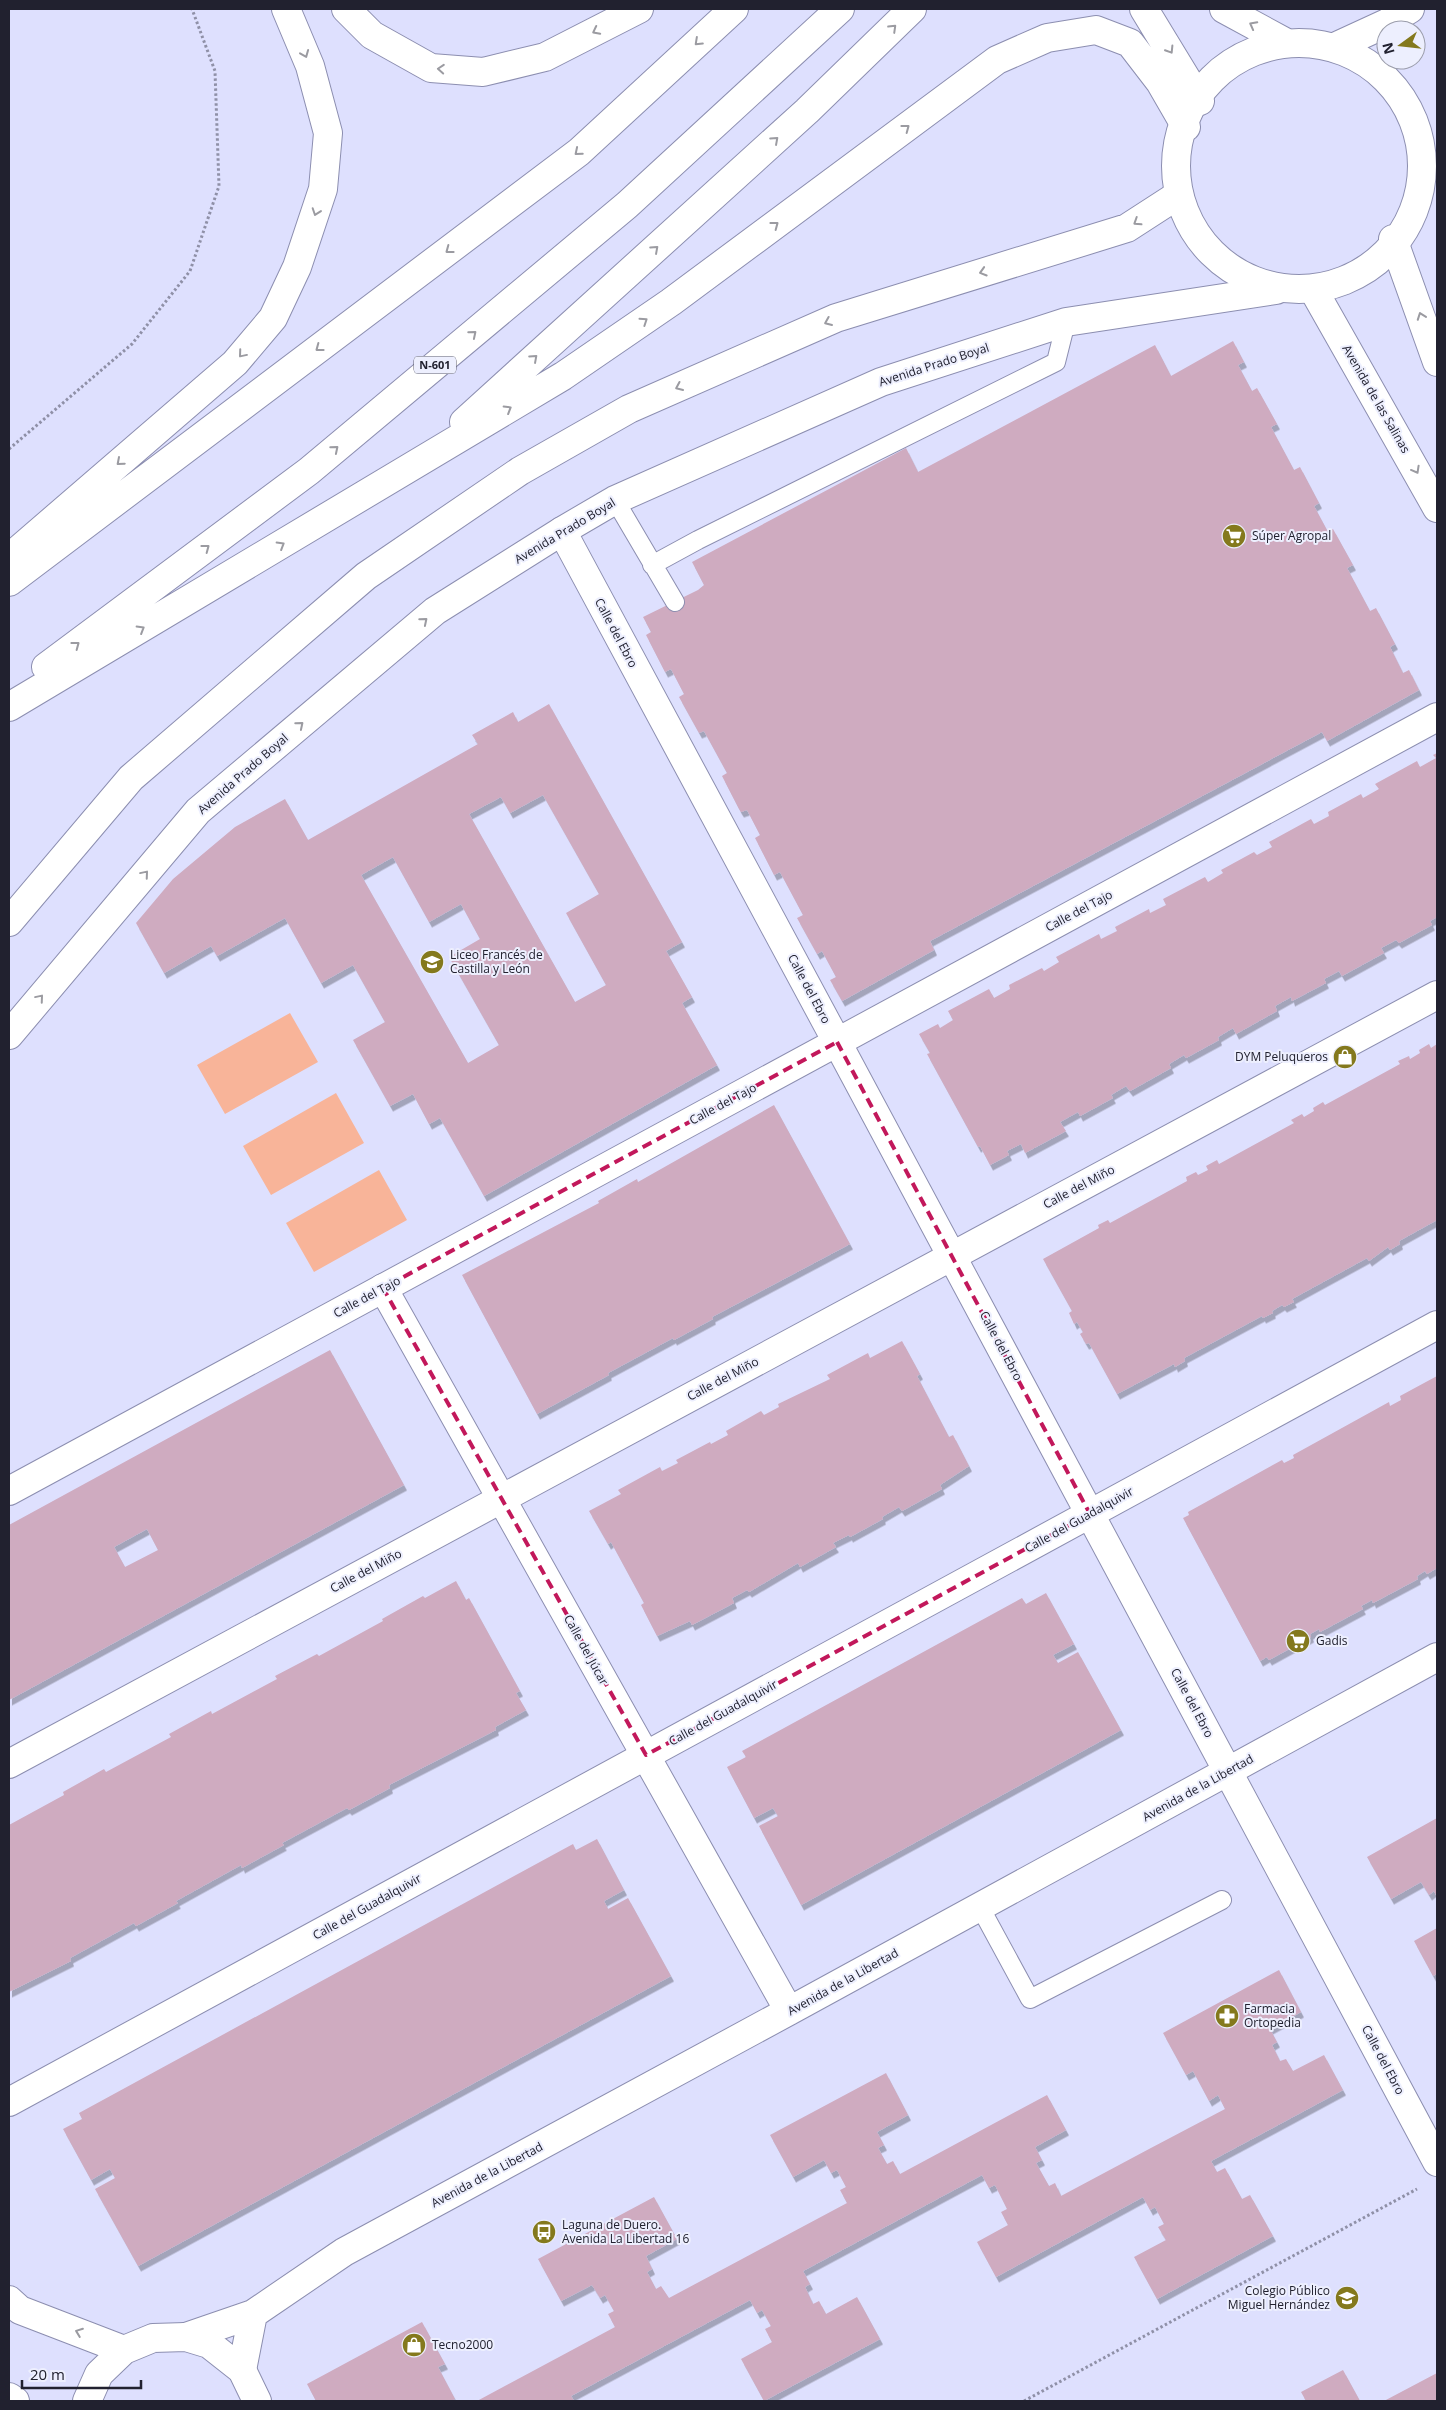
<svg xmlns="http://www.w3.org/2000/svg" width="1446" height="2410" viewBox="0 0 1446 2410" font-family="'Open Sans',sans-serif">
	<defs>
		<filter id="shadow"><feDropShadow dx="3" dy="5.5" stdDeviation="0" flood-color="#0004"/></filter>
	</defs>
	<rect width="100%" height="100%" fill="#dee0fe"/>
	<path fill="#f8b499" d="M290,1013L318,1062L225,1114L197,1065Z
		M336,1093L364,1143L271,1195L243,1146Z
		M379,1170L407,1220L314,1272L286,1223Z"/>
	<path fill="#cfabc0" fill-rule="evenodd" filter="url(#shadow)" d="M1233,341L1244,362L1238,365L1252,391L1257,388L1277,424L1271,427L1294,470L1300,467L1319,503L1314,506L1328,532L1333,529L1353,565L1347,568L1370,611L1376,608L1395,644L1390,647L1403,673L1409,670L1419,690L1327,741L1322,732L930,941L934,950L842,1001L830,980L836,977L822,951L817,954L797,918L803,915L780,872L774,875L755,838L760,835L747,810L741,812L739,809L722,776L727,773L704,731L699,733L679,697L684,694L671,669L665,672L646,635L651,632L643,617L698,590L704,585L692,562L906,448L918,472L1155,345L1171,376Z
		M549,704L682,942L666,951L692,997L682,1003L717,1065L484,1196L440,1118L429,1124L413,1094L390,1106L353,1040L385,1022L353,965L321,983L285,918L217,956L211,946L164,973L136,923L173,879L235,827L285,799L308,840L478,744L472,735L513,712L518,722ZM543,795L599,894L566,913L606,985L575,1002L469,814L501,797L510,813ZM393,857L429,922L461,904L480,939L449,957L499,1045L468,1063L361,875Z
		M1437,753V917L1430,921L1432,925L1399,943L1396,940L1381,948L1384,953L1342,976L1339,971L1324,979L1326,983L1292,1001L1291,997L1275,1006L1277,1011L1236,1034L1233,1028L1218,1037L1219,1040L1186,1058L1184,1055L1169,1064L1171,1068L1130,1091L1126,1086L1111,1095L1113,1098L1080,1116L1078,1112L1060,1122L1066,1131L1025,1153L1021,1144L1007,1151L1009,1155L990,1165L980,1146L978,1147L927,1054L930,1053L919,1034L938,1024L940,1028L953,1020L948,1011L989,989L994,998L1010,989L1009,985L1042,968L1044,971L1059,962L1056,957L1099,934L1101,939L1117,931L1115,927L1149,909L1150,913L1166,905L1163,899L1205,877L1208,882L1223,873L1221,870L1254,852L1257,855L1272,847L1269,842L1311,819L1314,824L1329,816L1328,812L1361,794L1363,798L1379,789L1375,784L1417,761L1420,767L1436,758L1433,755Z
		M1429,1044L1431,1048L1437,1044V1220L1399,1241L1400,1244L1390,1250L1388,1247L1369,1261L1367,1258L1292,1299L1294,1302L1284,1307L1282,1305L1272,1311L1273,1313L1263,1318L1262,1316L1184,1358L1185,1361L1175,1367L1174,1364L1117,1394L1089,1343L1086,1344L1080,1334L1083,1332L1077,1322L1074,1324L1069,1313L1072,1311L1043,1259L1099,1228L1098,1225L1108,1220L1110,1223L1187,1181L1186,1177L1196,1172L1198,1175L1208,1170L1206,1166L1217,1160L1219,1164L1294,1123L1291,1120L1302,1114L1304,1117L1314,1111L1313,1108L1323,1102L1325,1105L1400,1064L1398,1061L1409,1056L1410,1059L1420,1053L1419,1050Z
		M774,1105L850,1244L712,1317L713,1319L674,1340L673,1338L608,1373L609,1375L537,1414L462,1275L599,1203L598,1201L637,1179L638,1182Z
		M902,1341L920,1374L917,1376L949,1437L953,1435L969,1466L940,1485L942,1489L902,1511L899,1507L882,1517L883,1519L850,1537L849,1535L833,1543L836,1547L800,1567L798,1563L749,1592L747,1590L732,1598L734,1603L692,1625L690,1621L657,1636L641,1605L644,1603L611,1542L608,1544L589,1511L621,1494L618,1490L660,1467L662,1471L678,1463L676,1460L710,1442L711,1444L728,1435L726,1431L761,1411L764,1415L779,1407L778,1404L830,1379L827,1375L868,1353L870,1358Z
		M330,1350L404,1485L9,1700V1525ZM147,1529L158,1550L125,1567L114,1547Z
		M1437,1376V1568L1427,1574L1425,1571L1417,1576L1418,1579L1373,1603L1372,1600L1361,1606L1363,1609L1320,1632L1319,1629L1310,1634L1311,1637L1269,1660L1267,1657L1260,1661L1183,1518L1189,1515L1188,1512L1282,1460L1284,1463L1294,1458L1293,1455L1389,1402L1390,1406L1401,1400L1400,1396Z
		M456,1581L466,1600L469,1598L520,1691L516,1693L526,1710L495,1727L496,1730L389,1785L390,1788L349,1810L347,1808L282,1843L284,1845L242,1868L241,1865L176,1901L178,1903L136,1926L134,1923L70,1958L71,1961L9,1992V1825L64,1795L63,1792L104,1769L106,1772L171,1737L169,1734L211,1711L212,1714L277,1679L275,1676L317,1654L319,1656L383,1621L382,1619L423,1596L425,1598Z
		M1046,1593L1074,1644L1053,1655L1058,1663L1078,1652L1121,1730L801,1905L759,1826L778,1816L773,1808L754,1818L727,1767L746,1757L742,1751L1022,1598L1026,1604Z
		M1437,1818V1897L1434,1891L1429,1895L1421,1882L1391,1899L1367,1857Z
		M597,1839L624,1890L604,1901L608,1909L628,1898L671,1976L138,2266L95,2189L115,2178L110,2169L91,2180L63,2129L82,2119L79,2113L573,1844L576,1850Z
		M1437,1928V1974L1433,1976L1414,1941Z
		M1279,1970L1301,2012L1270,2029L1277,2042L1272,2045L1280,2061L1286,2059L1293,2071L1324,2055L1343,2090L1211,2161L1217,2172L1225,2168L1242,2199L1250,2195L1273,2236L1157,2299L1134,2257L1166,2240L1158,2227L1164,2224L1155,2207L1150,2210L1143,2197L996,2277L977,2242L1008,2225L1001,2212L1007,2209L995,2185L989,2188L982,2175L803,2271L810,2284L805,2287L813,2304L819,2301L826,2314L857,2297L880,2339L764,2401L741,2359L772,2342L765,2329L771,2326L762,2310L757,2313L750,2300L571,2396L574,2401H477L615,2327L608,2314L614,2311L605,2295L600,2298L592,2285L561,2301L538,2259L654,2197L677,2239L646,2256L652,2269L647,2272L656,2289L661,2286L669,2298L847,2203L840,2190L846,2187L837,2170L831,2173L824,2160L793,2177L770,2135L886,2073L908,2115L877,2132L884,2145L878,2148L887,2164L893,2161L900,2174L1047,2095L1066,2130L1035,2147L1042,2160L1036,2163L1049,2186L1055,2183L1061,2196L1149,2149L1225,2109L1218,2095L1209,2101L1193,2071L1186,2075L1163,2033Z
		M422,2322L445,2364L438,2367L455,2399L450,2401H316L307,2384Z
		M1343,2370L1360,2401H1306L1301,2392Z
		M1437,2373V2401H1384Z"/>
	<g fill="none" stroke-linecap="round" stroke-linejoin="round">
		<g stroke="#8c8eb0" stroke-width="20">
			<path id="service" d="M615,500L675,602
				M652,565L698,540L1056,362L1066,322
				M980,1907L1030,1999L1222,1900"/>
		</g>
		<g stroke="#8c8eb0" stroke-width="30">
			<path id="pedestrian" d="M562,531L837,1042
				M9,1491L1437,717
				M9,2102L1437,1325"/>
		</g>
		<g stroke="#8c8eb0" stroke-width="30">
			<path id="minor" d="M837,1042L1437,2162
				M383,1288L789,2011
				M9,1764L1437,995
				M186,2337L253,2314L344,2252L789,2011L1437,1657
				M242,2370L253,2314"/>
		</g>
		<g stroke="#8c8eb0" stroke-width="30">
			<path id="tertiary" d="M1393,239L1437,362
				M1314,291L1437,508
				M9,922L131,778L366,576L520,471L629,409L836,318L1127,228L1178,195
				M9,1035L198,811L435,611L562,531L615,500L881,382L1066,322L1276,290
				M9,2300L20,2310L124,2350
				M9,2397L15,2401
				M87,2401L99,2374L124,2350L153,2338L186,2337L209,2344L242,2370L257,2401"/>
		</g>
		<g stroke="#8c8eb0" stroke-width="30">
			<path id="secondary" d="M1176 166a123 123 0 1 1 246 0a123 123 0 1 1-246 0Z
				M1337,46L1387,23L1410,9"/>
		</g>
		<g stroke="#8c8eb0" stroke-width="30">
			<path id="motorway" d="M346,9L372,35L431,68L483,72L545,57L639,9
				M1144,9L1200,101
				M1224,9L1283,41
				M464,422L807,111L912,9
				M9,558L235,363L273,318L297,267L323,189L328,133L310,66L286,9
				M9,582L579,152L734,9
				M46,667L309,471L627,205L840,9
				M9,707L563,376L671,302L997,60L1047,38L1096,30L1130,43L1160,82L1186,127"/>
		</g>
		<path stroke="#8f90a7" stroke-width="3" stroke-dasharray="2.5 2.5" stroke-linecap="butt" d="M9,449L132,344L190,271L219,186L215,71L192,9
			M1024,2401L1417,2189"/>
		<use href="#service" stroke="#fff" stroke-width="18"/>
		<use href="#pedestrian" stroke="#fff" stroke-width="28"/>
		<use href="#minor" stroke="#fff" stroke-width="28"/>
		<use href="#tertiary" stroke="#fff" stroke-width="28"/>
		<use href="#secondary" stroke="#fff" stroke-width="28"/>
		<use href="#motorway" stroke="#fff" stroke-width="28"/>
	</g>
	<defs><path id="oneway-chevron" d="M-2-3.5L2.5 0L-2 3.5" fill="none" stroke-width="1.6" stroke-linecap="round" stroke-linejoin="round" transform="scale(1.25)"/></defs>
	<g stroke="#9b9ba1">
		<use href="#oneway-chevron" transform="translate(1253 25) rotate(-152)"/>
		<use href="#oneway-chevron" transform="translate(893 28) rotate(-44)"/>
		<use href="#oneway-chevron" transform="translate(596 31) rotate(153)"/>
		<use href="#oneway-chevron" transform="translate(698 42) rotate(137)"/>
		<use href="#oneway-chevron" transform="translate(1170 50) rotate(58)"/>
		<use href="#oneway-chevron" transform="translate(305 54) rotate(68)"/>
		<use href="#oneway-chevron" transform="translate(441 69) rotate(-176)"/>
		<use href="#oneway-chevron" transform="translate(906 128) rotate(-37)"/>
		<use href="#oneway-chevron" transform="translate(775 140) rotate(-42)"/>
		<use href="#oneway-chevron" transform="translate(578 152) rotate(140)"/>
		<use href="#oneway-chevron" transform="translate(316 212) rotate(109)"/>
		<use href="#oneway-chevron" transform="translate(1137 222) rotate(147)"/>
		<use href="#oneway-chevron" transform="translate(775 225) rotate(-37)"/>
		<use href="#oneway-chevron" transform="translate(655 249) rotate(-42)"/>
		<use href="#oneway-chevron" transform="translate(449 250) rotate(143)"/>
		<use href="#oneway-chevron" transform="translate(983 272) rotate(163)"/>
		<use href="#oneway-chevron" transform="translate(1421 316) rotate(-110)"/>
		<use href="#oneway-chevron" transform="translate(644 321) rotate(-34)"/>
		<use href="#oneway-chevron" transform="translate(828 322) rotate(157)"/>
		<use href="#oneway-chevron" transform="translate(473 334) rotate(-40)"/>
		<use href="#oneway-chevron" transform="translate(319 348) rotate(143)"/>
		<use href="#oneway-chevron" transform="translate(242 354) rotate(130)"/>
		<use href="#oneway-chevron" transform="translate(534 358) rotate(-42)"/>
		<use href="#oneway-chevron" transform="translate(679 387) rotate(156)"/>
		<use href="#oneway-chevron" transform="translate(508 409) rotate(-31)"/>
		<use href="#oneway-chevron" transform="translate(335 449) rotate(-40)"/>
		<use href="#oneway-chevron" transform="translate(120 462) rotate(139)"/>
		<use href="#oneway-chevron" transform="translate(1416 470) rotate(61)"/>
		<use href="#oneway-chevron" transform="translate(281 545) rotate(-31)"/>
		<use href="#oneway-chevron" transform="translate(206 548) rotate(-37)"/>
		<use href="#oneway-chevron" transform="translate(424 621) rotate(-40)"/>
		<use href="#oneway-chevron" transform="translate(141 629) rotate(-31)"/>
		<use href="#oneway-chevron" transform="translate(76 645) rotate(-37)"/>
		<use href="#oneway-chevron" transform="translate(300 725) rotate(-40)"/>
		<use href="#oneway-chevron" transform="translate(145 874) rotate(-50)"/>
		<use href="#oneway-chevron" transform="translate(40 998) rotate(-50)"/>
		<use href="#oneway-chevron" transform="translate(79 2332) rotate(-159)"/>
	</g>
	<path fill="none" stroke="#c2185b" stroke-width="4" stroke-dasharray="10 6" stroke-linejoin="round" d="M837,1042L1090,1514L646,1755L383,1288Z"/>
	<defs>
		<g id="supermarket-disc" transform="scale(1.25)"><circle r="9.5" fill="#84791d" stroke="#edeffe"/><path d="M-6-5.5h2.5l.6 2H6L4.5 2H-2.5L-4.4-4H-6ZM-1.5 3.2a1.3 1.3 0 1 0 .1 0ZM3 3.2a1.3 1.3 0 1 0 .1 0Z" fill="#fff"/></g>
		<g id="school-disc" transform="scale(1.25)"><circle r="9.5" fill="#84791d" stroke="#edeffe"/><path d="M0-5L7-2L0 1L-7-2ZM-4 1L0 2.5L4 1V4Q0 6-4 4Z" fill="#fff"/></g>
		<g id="shop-disc" transform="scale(1.25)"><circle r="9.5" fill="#84791d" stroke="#edeffe"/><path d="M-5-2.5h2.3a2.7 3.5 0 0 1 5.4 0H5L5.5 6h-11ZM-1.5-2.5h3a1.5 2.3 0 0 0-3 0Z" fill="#fff"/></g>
		<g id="pharmacy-disc" transform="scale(1.25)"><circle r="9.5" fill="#84791d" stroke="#edeffe"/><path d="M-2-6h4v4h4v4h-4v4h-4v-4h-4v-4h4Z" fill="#fff"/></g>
		<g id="bus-disc" transform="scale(1.25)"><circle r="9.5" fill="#84791d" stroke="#edeffe"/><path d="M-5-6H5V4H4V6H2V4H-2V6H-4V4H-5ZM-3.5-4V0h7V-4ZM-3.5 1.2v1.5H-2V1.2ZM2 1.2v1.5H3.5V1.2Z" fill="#fff"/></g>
	</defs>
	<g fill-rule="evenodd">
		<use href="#supermarket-disc" x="1234" y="536"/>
		<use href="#school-disc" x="432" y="962"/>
		<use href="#shop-disc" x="1345" y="1057"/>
		<use href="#supermarket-disc" x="1298" y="1641"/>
		<use href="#pharmacy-disc" x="1227" y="2016"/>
		<use href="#bus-disc" x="544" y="2232"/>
		<use href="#school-disc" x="1347" y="2298"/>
		<use href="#shop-disc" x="414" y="2345"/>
	</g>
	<g text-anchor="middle" stroke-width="4" stroke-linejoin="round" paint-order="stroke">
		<rect fill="#edeffe" stroke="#5e5f6d" stroke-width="1" x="414" y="356.5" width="42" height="17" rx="4"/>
		<g font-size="11" font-weight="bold" fill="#21212f">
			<text x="435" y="369">N-601</text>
		</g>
		<g font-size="12" fill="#21212f" stroke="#edeffe">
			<text transform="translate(934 365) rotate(-18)" y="4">Avenida Prado Boyal</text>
			<text transform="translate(1376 399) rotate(60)" y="4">Avenida de las Salinas</text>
			<text transform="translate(565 531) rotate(-31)" y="4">Avenida Prado Boyal</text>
			<text transform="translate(616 633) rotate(62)" y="4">Calle del Ebro</text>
			<text transform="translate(243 774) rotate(-41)" y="4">Avenida Prado Boyal</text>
			<text transform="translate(1079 911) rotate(-28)" y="4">Calle del Tajo</text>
			<text transform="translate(809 989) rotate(62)" y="4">Calle del Ebro</text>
			<text transform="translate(723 1104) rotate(-28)" y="4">Calle del Tajo</text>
			<text transform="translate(1079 1187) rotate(-28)" y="4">Calle del Miño</text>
			<text transform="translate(367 1297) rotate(-28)" y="4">Calle del Tajo</text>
			<text transform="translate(1001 1346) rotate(62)" y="4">Calle del Ebro</text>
			<text transform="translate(723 1379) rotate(-28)" y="4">Calle del Miño</text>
			<text transform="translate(1079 1520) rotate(-29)" y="4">Calle del Guadalquivir</text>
			<text transform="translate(366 1571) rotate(-28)" y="4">Calle del Miño</text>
			<text transform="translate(586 1650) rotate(61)" y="4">Calle del Júcar</text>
			<text transform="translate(1192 1703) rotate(62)" y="4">Calle del Ebro</text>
			<text transform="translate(723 1713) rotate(-29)" y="4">Calle del Guadalquivir</text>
			<text transform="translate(1198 1788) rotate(-29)" y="4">Avenida de la Libertad</text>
			<text transform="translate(367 1907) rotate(-29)" y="4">Calle del Guadalquivir</text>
			<text transform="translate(843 1982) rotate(-29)" y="4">Avenida de la Libertad</text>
			<text transform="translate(1383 2060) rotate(62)" y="4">Calle del Ebro</text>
			<text transform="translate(487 2175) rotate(-28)" y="4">Avenida de la Libertad</text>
		</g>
		<g font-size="12" fill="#21212f" stroke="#edeffe" text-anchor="start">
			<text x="1252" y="540">Súper Agropal</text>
			<text x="450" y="959">Liceo Francés de<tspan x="450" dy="14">Castilla y León</tspan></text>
			<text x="1328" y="1061" text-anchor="end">DYM Peluqueros</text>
			<text x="1316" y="1645">Gadis</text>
			<text x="1244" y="2013">Farmacia<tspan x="1244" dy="14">Ortopedia</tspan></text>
			<text x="562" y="2229">Laguna de Duero.<tspan x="562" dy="14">Avenida La Libertad 16</tspan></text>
			<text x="1330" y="2295" text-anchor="end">Colegio Público<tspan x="1330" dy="14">Miguel Hernández</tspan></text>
			<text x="432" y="2349">Tecno2000</text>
		</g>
	</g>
	<rect width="1446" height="2410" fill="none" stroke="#21212f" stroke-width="20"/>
	<g transform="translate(1401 45) rotate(255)"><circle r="24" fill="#edeffe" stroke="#9b9dab"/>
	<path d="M0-4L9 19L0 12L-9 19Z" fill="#84791d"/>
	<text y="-8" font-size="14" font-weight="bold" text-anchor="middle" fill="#21212f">N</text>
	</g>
	<path d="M22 2380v8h119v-8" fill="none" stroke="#21212f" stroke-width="2.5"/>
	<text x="30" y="2380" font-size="15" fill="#21212f" stroke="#edeffe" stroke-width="4" paint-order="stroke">20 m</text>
</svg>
